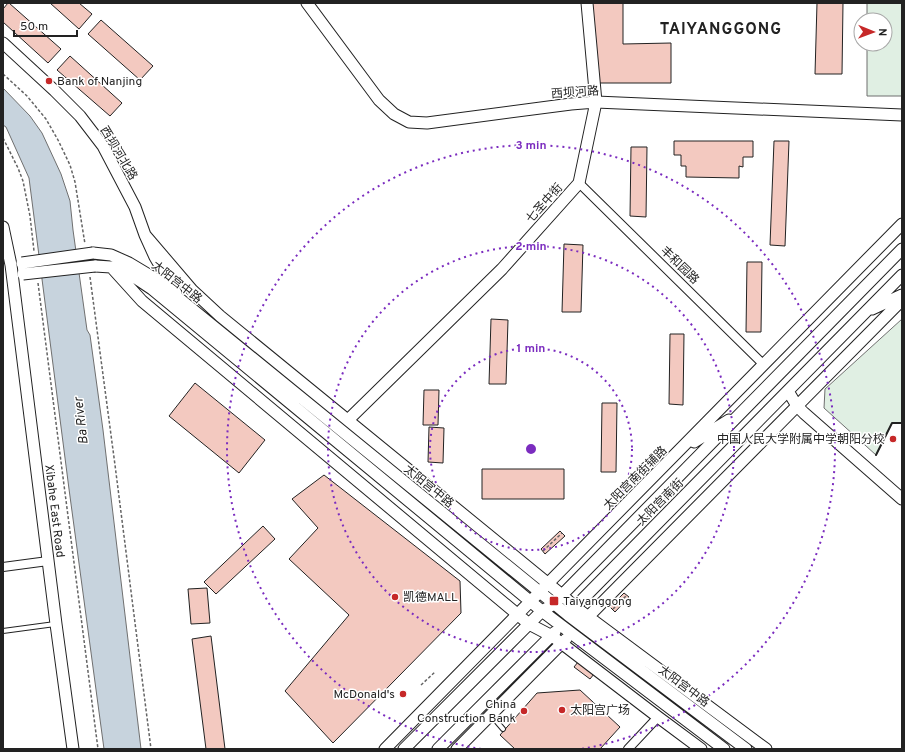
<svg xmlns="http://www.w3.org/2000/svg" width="905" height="752" viewBox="0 0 905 752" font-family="Overpass,'Noto Sans SC',sans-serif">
	<rect width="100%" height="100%" fill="#fff"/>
	<path fill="#e0efe3" stroke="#6f6f6f" d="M867,3H902V96H867V44H885V20H867Z
		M902,319V423H892L876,455L824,408L825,389Z"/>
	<path fill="#c7d3dd" stroke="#6f6f6f" d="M3,88L30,116L42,133L61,174L70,201L73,230L87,330L90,335L103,430L141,749H104L69,489L29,178L6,127L3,125Z"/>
	<path fill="#f3c9c0" stroke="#222" d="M8,3H9L61,49L48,63L3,22V9Z
		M50,3H79L92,14L79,29Z
		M591,3H623V44L671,43V83H599Z
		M817,3H843L842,74H815Z
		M101,20L153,66L140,80L88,34Z
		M70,56L122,103L110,116L57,70Z
		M674,141H753V157H743V167L739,166V178L686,177V166H681V155H674Z
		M774,141H789L785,246L770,245Z
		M631,147H647L646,217L630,216Z
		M564,244L583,245L581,312H562Z
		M747,262H762L761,332H746Z
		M491,319L508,320L506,384H489Z
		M670,334H684L683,405L669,404Z
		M195,383L265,440L239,473L169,416Z
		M424,390H439L438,425H423Z
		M602,403H617L616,472H601Z
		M429,427L444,428L443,463L428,462Z
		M482,469H564V499H482Z
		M324,475L460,581L461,613L333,743L285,691L349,615L289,559L318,528L292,499Z
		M263,526L275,539L216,594L204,582Z
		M560,531L565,536L545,554L541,549Z
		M207,588L210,623L191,624L188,589Z
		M624,593L629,597L615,612L610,607Z
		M211,636L225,749H206L192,639Z
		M578,662L594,674L590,679L574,667Z
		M580,690L620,727L600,749H515L500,735L537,693Z"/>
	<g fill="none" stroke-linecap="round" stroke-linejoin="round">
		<g stroke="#222" stroke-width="6">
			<path id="lane" d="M3,631L55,624
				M491,715L503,729"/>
		</g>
		<g stroke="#222" stroke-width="10">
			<path id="street" d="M579,183L764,365
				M3,567L48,561
				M628,749L658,717"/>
		</g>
		<g stroke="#222" stroke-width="13">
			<path id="secondary" d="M307,3L379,100L394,114L409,122L427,123L571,104L596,102L902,115
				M3,43L55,91L80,116L103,146L135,207L145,235L155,257L176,293
				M3,227L11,265L56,624L73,749
				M145,235L192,290L220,316L562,595L575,607L766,749
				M93,253L111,255L129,263L154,278L568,615L746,749
				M95,266L111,267L128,273L152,289L542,611L724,749
				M113,269L142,301L529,624L552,636L658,717L701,749
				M872,309L902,295
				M788,391L797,406L804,413L902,499
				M348,420L502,269L579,183L596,102L587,3
				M694,442L729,420
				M570,612L902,275
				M584,621L902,300
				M385,749L902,224
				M404,749L542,611L554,604L562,595L902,249
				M438,749L555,632
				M457,749L566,639"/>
		</g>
		<path stroke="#646464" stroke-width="1.5" stroke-dasharray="3 2" stroke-linecap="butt" d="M3,74L27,96L46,119L58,140L70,165L75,182L85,244
			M3,138L18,168L23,181L30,216L34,251
			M90,277L115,465L151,749
			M38,283L98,749
			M543,551L562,533
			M613,609L627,595
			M421,685L435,672"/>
		<use href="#lane" stroke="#fff" stroke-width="4"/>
		<use href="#street" stroke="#fff" stroke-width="8"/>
		<use href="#secondary" stroke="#fff" stroke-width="11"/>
		<g stroke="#222" stroke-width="13" stroke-linecap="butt">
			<path id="secondary-bridge" d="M22,263L93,253
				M23,274L95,266"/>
		</g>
		<use href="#secondary-bridge" stroke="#fff" stroke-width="11"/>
		<path stroke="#222" stroke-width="2" d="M876,455L892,423H902"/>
	</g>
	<g fill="none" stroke="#7b2cbf" stroke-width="2" stroke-dasharray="2 4">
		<circle cx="531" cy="449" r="101"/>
		<circle cx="531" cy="449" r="203"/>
		<path d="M481 749A304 304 0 1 1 581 749"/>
	</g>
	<g fill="#c62828" stroke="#fff" stroke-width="1.5">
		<circle cx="49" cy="81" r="4"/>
		<circle cx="893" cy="439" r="4"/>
		<circle cx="395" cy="597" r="4"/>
		<rect x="549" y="596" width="10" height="10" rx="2"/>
		<circle cx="403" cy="694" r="4"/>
		<circle cx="562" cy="710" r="4"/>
		<circle cx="524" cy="711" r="4"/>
	</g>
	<g text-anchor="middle" stroke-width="3" stroke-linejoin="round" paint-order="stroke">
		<g font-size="12" fill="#222" stroke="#fff" text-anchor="start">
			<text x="57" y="85">Bank of Nanjing</text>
			<text x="885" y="443" text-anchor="end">中国人民大学附属中学朝阳分校</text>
			<text x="403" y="601">凯德MALL</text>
			<text x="563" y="605">Taiyanggong</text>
			<text x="395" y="698" text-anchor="end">McDonald's</text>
			<text x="516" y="708" text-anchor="end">China<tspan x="516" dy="14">Construction Bank</tspan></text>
			<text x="570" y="714">太阳宫广场</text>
		</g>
		<g font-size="12" fill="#222" stroke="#fff">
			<text transform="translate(575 92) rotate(-4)" y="4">西坝河路</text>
			<text transform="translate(119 153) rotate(59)" y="4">西坝河北路</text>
			<text transform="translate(544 203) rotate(-48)" y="4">七圣中街</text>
			<text transform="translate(680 265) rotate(44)" y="4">丰和园路</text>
			<text transform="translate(177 282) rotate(38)" y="4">太阳宫中路</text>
			<text transform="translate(635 478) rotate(-45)" y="4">太阳宫南街辅路</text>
			<text transform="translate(429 486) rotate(39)" y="4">太阳宫中路</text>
			<text transform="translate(660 502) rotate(-45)" y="4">太阳宫南街</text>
			<text transform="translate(55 511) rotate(83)" y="4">Xibahe East Road</text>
			<text transform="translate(684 686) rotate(37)" y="4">太阳宫中路</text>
		</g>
		<g font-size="13" font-style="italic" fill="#222" stroke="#fff">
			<text transform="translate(80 421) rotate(-97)" y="5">Ba River</text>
		</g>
		<g font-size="16" font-weight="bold" letter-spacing="1" fill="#222" stroke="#fff">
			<text x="721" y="34">TAIYANGGONG</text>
		</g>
	</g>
	<circle cx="531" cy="449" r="6" fill="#7b2cbf" stroke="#fff" stroke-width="2"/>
	<g font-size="12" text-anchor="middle" font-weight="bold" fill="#7b2cbf" stroke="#fff" stroke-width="3" stroke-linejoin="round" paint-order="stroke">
		<text x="531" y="149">3 min</text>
		<text x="531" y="250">2 min</text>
		<text x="531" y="352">1 min</text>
	</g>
	<rect width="905" height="752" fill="none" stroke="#222222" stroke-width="8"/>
	<g transform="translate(873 32) rotate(91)"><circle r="19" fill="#ffffff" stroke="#a7a7a7"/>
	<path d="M0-3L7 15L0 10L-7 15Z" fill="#c62828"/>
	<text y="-6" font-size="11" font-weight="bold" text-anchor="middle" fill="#222222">N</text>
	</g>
	<path d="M14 30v6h63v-6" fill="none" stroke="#222222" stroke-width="2"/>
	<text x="20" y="30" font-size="12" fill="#222222" stroke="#ffffff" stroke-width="3" paint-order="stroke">50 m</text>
</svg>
